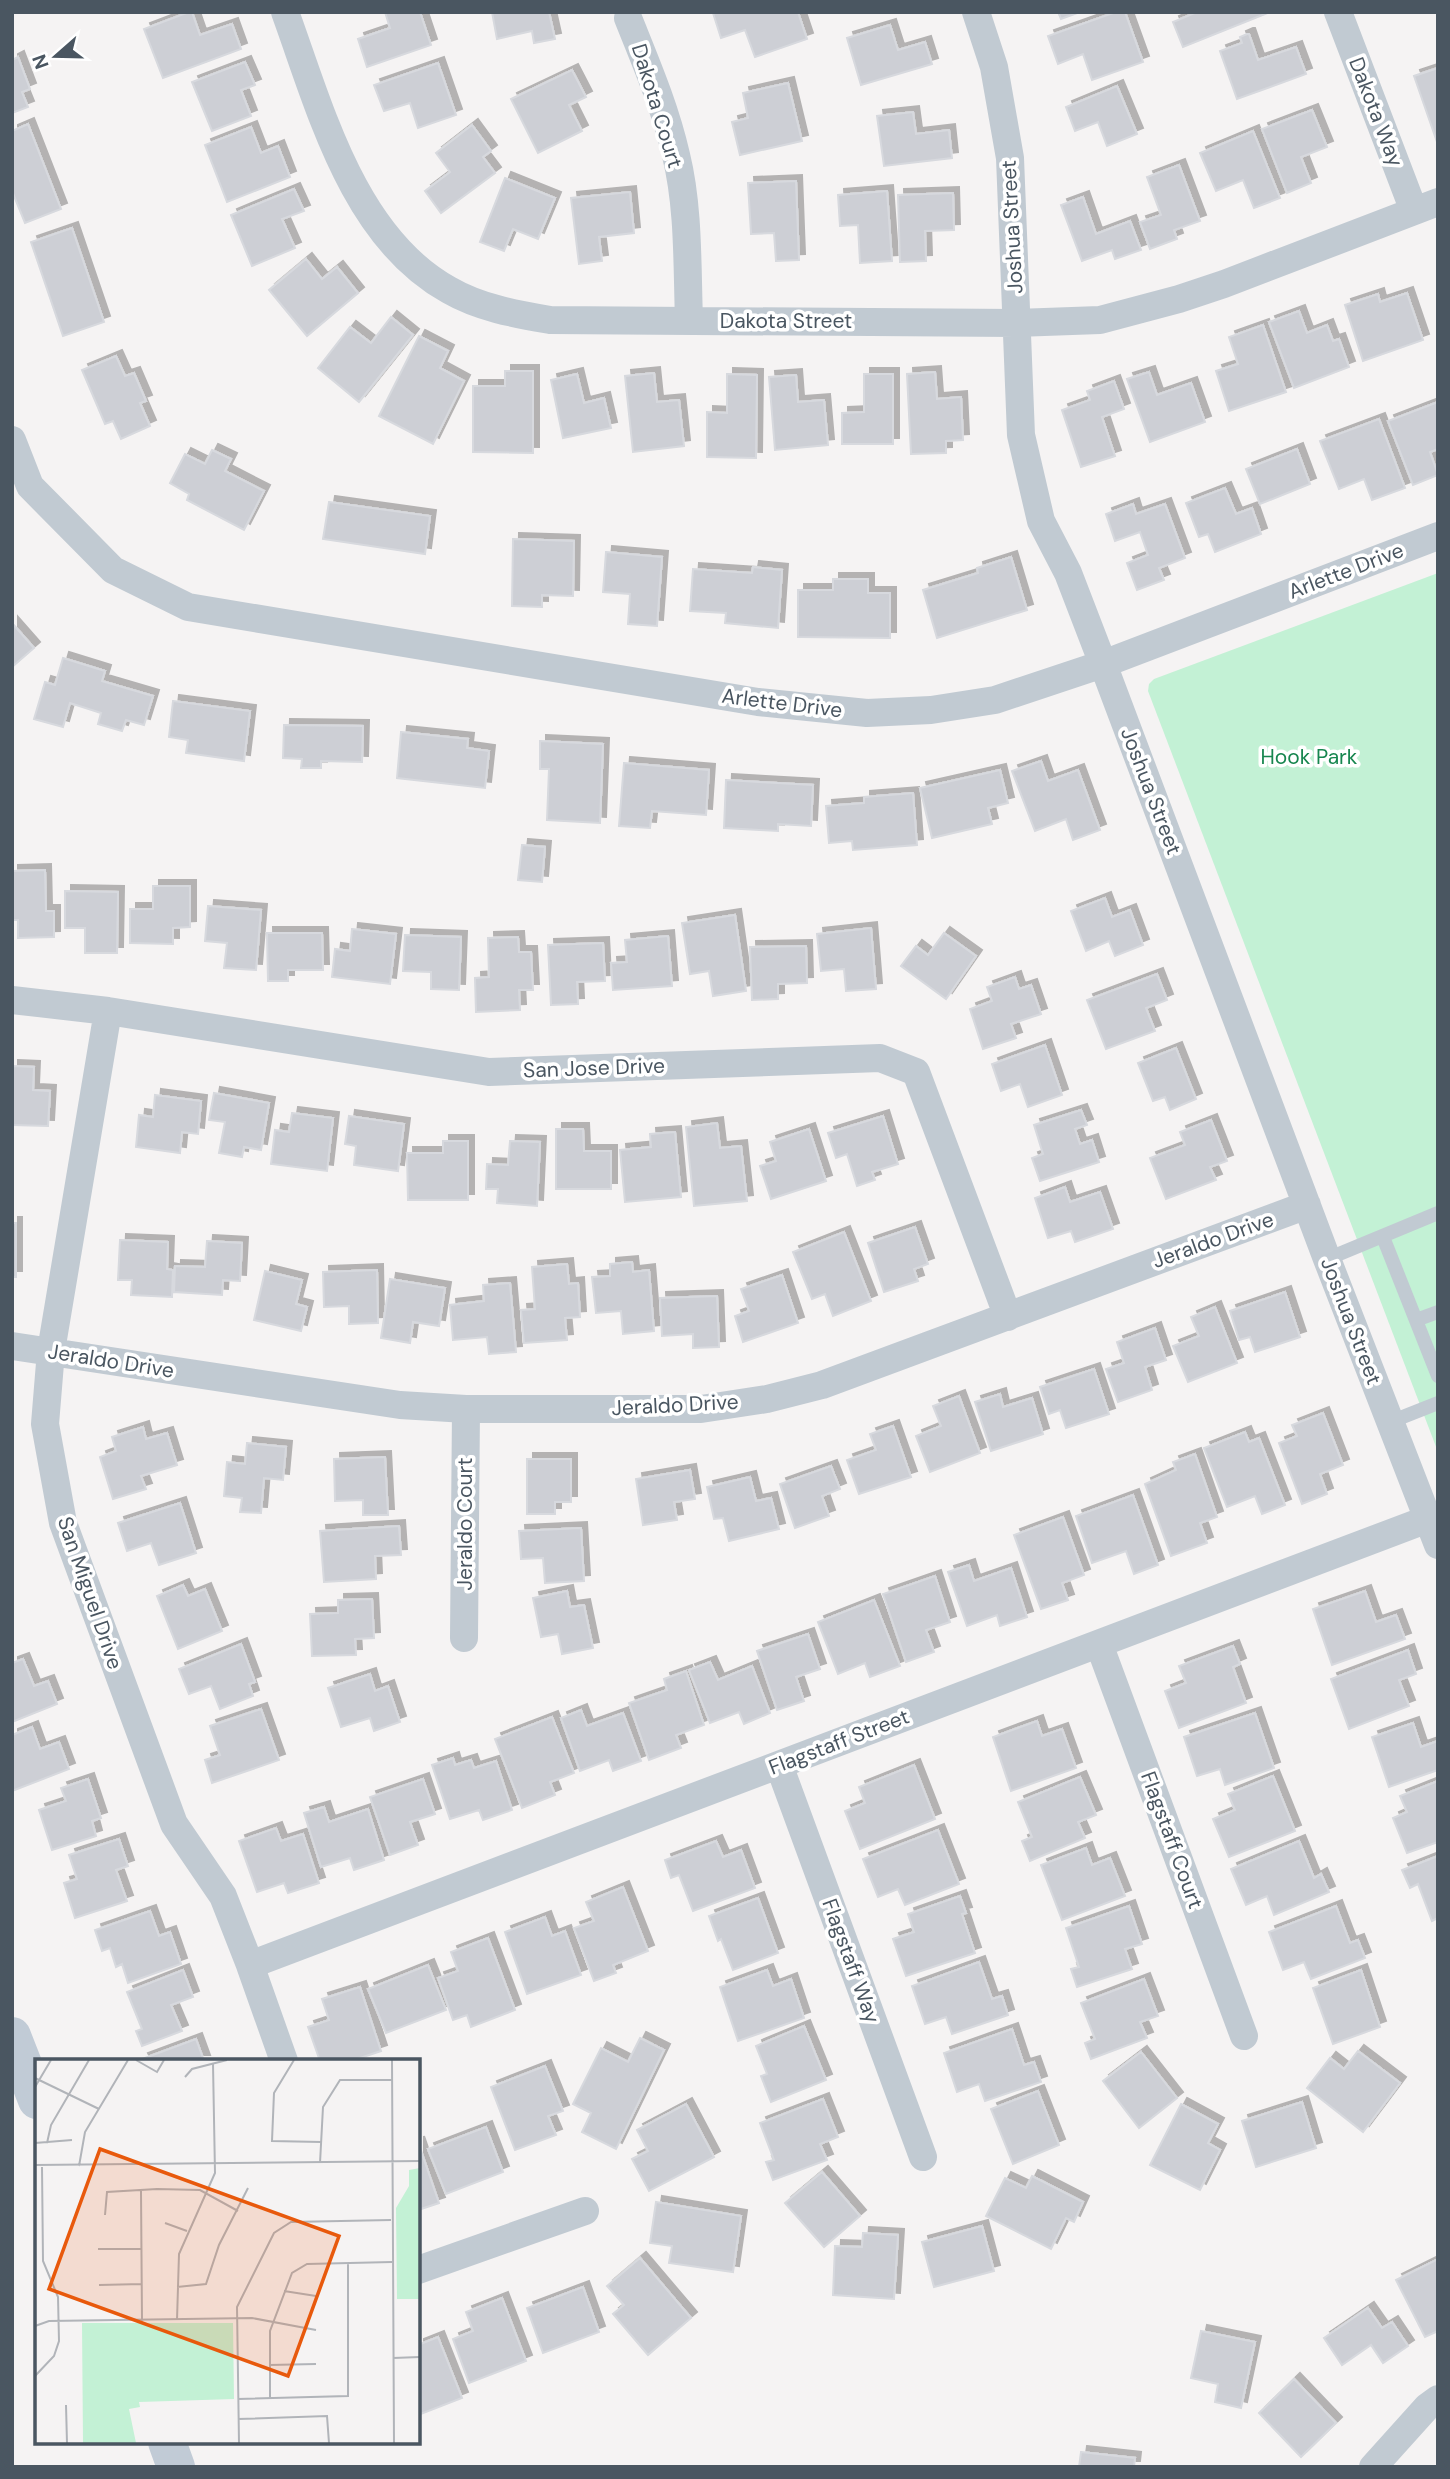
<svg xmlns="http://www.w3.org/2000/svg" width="1450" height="2479" viewBox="0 0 1450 2479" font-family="'DM Sans',sans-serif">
	<defs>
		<filter id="shadow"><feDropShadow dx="6" dy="-6" stdDeviation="0" flood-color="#0004"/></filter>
	</defs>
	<rect width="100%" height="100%" fill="#f5f3f3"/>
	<path fill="#c3f1d5" d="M1438,573V1452L1148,691L1149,684L1154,679Z"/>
	<path fill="#cdcfd5" stroke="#d7d9de" stroke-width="2" filter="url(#shadow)" d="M189,12H192L200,35L232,24L241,49L163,78L144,29Z
		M385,12H420L431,45L367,67L358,39L390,28Z
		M492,12H549L555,39L534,43L532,31L497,39Z
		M798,12L807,39L755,57L745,30L721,38L713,13Z
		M1058,12H1080L1061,19Z
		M1116,12H1125L1143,62L1092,80L1083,54L1058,64L1048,36Z
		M1197,12H1270L1183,47L1173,22Z
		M890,25L898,50L925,42L932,64L861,85L847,38Z
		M1247,34H1249L1258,60L1296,47L1306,74L1237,99L1220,51L1242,43L1240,37Z
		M18,57L30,89L22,92L28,107L12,113V60Z
		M245,62L255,85L241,90L251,116L212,131L192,82Z
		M438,63L456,115L418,128L410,103L384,111L374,85Z
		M1438,68V141L1437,142L1414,76Z
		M572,70L586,97L569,105L582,131L538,153L511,99Z
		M788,83L802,141L740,155L732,122L748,118L743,93Z
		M1117,86L1137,134L1107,146L1098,122L1075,131L1066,107Z
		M1312,110L1327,147L1301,157L1311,183L1287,193L1262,129Z
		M913,112L916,134L949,130L952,158L884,166L877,116Z
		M28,124L61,209L25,223L12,191V131Z
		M472,125L491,151L483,157L495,173L441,213L425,191L450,172L436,153Z
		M251,127L261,153L278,146L290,177L227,202L205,145Z
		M1253,131L1280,198L1254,208L1243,180L1216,191L1200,153Z
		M1179,165L1200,221L1174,230L1177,239L1150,249L1140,222L1161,215L1147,177Z
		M505,178L555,198L538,239L513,229L504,251L480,242Z
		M796,181L799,260L776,261L774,233L751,234L748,183Z
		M294,189L304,211L282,219L295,248L252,266L231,215Z
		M887,191L892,261L860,263L858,225L840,226L838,195Z
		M630,192L634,233L599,237L602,261L579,264L571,198Z
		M953,193L954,230L925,231L926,261L900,262L898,195Z
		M1083,197L1096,234L1130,221L1141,250L1115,259L1112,250L1082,261L1061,205Z
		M72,228L104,322L63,336L31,242Z
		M306,259L322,279L337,267L358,293L307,336L269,290Z
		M1407,293L1423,340L1363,361L1345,305L1378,294L1380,302Z
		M1299,311L1307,333L1327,325L1333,341L1339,339L1349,367L1294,388L1269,322Z
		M391,317L413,335L359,402L318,368L350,327L371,343Z
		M1263,325L1286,392L1229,411L1216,371L1238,364L1229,337Z
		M419,336L448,351L440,368L464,381L433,444L379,416Z
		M116,356L125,376L134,373L146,401L140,403L150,426L121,439L113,421L105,424L82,370Z
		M505,371H533V453L473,452V386H505Z
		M935,372L937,399L961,397L963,440L946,441V453L911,454L907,374Z
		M1149,372L1157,395L1191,383L1205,422L1150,442L1127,379Z
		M654,373L657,402L679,400L684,446L633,452L625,376Z
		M577,374L584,403L604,398L611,428L563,438L551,380Z
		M727,374L757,375L756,458L707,457V412L727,413Z
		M864,374H893V444H842V413L864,412Z
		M796,375L798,402L824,400L828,445L775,450L769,377Z
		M1114,381L1124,409L1102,417L1115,456L1081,467L1062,410L1090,400L1087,391Z
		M1438,402V449L1430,452L1438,475L1413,485L1388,421Z
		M1379,419L1405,488L1372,500L1364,479L1339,489L1320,441Z
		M1297,449L1310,484L1260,504L1246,469Z
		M212,450L231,459L225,471L264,491L244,530L187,500L189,494L170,483L185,454L205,464Z
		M1225,488L1236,514L1252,508L1261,534L1215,552L1208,534L1199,537L1186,503Z
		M329,502L430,516L425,554L323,539Z
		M1133,504L1136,514L1165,504L1185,558L1159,568L1164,580L1137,590L1127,563L1148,555L1140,532L1115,541L1106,514Z
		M513,539L574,541L573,596L542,595V607L512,606Z
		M606,552L662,557L657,626L628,624L630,594L603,592Z
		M1011,557L1027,610L937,638L923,590L978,573L977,568Z
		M753,567L782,570L778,628L725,623L726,613L690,611L693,569L752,573Z
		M833,579H868V593H890V638L798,637V590H833Z
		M12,623L34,648L12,667Z
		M63,658L105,671L102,681L153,696L144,725L126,720L122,731L98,724L101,713L70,703L63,727L34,719L45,682L55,685Z
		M173,701L250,711L244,761L186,753L188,740L169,737Z
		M284,725L363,726L362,762L321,761V768H301L302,759L283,758Z
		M401,732L468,739L467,748L489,751L485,788L397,778Z
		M540,741L603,744L600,823L547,820L549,769H540Z
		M1041,761L1048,781L1078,770L1100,830L1073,840L1066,819L1035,831L1012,771Z
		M624,763L709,770L706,815L652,811L650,828L619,826Z
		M1000,770L1008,803L988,808L992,824L932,838L920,788Z
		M726,780L813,785L811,826L778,824V831L724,828Z
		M913,793L917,845L853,850L852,841L829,843L826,806L864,803V797Z
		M522,845L545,847L542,882L518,880Z
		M45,870L46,911H54V937L18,938V920H12V871Z
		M153,886H190V927L173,928V944L130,943V909H153Z
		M65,891L118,892L117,953H85V928H65Z
		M1105,898L1112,917L1130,910L1143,945L1115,956L1109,941L1086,951L1071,911Z
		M208,906L261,910L256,970L224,968L227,943L205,941Z
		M735,915L746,991L713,996L709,971L690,974L682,923Z
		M871,928L876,989L846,991L844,969L821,971L817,934Z
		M352,929L396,934L390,984L332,977L335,949L350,951Z
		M267,933H322L323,970H288V981H268Z
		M944,933L976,956L946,999L901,966L916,946L928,955Z
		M405,935L461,937L459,990L431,989V972L403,971Z
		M668,936L672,986L613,990L611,963L627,962L625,940Z
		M518,937L519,952H531L533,990H519L520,1010L476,1012L475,978L489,977L488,938Z
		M603,943L605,981L577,982L578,1004L551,1005L548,945Z
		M806,946L807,983L778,984V999L752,1000L750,947Z
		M1157,974L1167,1000L1146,1008L1155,1031L1106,1049L1087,1000Z
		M1015,977L1019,989L1031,985L1041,1014L1011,1024L1016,1038L983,1049L970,1009L992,1001L987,987Z
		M1045,1045L1062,1095L1028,1107L1020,1084L1001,1091L992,1064Z
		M1176,1048L1196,1099L1170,1110L1165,1097L1153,1101L1138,1063Z
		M12,1066L34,1067L33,1090L50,1091L48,1126L12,1125Z
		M214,1093L269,1103L261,1150L244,1147L242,1157L219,1153L225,1122L209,1120Z
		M155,1095L201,1101L198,1134L182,1132L180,1153L136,1147L139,1115L153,1117Z
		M1081,1110L1087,1125L1075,1129L1080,1144L1092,1140L1099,1162L1040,1181L1032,1158L1043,1154L1034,1125Z
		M292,1113L333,1118L327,1171L271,1164L275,1130L289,1132Z
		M349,1116L404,1124L398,1171L354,1165L356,1146L345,1144Z
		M883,1116L898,1164L872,1172L875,1180L857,1186L847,1154L836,1158L828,1133Z
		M1211,1120L1227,1161L1210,1167L1216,1180L1166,1199L1150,1158L1185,1145L1180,1132Z
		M717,1123L720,1148L741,1146L747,1201L694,1206L686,1127Z
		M556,1129H583L584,1151H611V1189H556Z
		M809,1129L826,1181L771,1199L760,1166L776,1161L770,1142Z
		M675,1132L681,1197L625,1202L620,1150L651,1147L650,1134Z
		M443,1141H468V1200H408L407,1153H443Z
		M510,1141L540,1142L537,1206L497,1203L498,1189H486L487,1164L508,1165Z
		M1065,1187L1070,1202L1100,1192L1113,1229L1075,1242L1071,1231L1048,1238L1035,1198Z
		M12,1223H16V1277H12Z
		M915,1227L928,1264L914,1269L918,1281L884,1292L868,1243Z
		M844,1232L871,1301L833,1316L825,1294L812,1299L793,1252Z
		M120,1240L168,1242L167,1269L173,1270L172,1297L131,1295L132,1280H118Z
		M207,1241L242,1243L240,1281L223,1280L222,1295L174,1292L175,1266L205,1267Z
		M632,1262L633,1272L649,1270L654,1331L623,1334L621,1311L596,1313L592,1277L610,1276V1264Z
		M567,1264L569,1284L578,1283L580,1317L565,1318L567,1340L524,1343L521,1310L535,1309L532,1267Z
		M377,1270L378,1323L349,1324V1306L324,1307L323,1272Z
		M265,1271L302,1280L296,1304L307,1307L301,1331L254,1320Z
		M782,1275L798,1323L743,1342L735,1316L749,1311L741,1289Z
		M390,1279L445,1288L439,1326L413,1322L410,1343L381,1338Z
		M510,1283L516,1352L489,1354L487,1337L453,1340L450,1305L484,1301L483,1285Z
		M1285,1292L1300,1337L1255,1352L1250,1337L1239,1340L1230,1311Z
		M717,1296L719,1347L693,1348V1334L662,1336L660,1298Z
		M1215,1307L1237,1363L1188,1382L1173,1346L1199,1336L1191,1317Z
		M1155,1328L1166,1360L1145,1367L1152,1390L1118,1402L1106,1369L1124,1363L1117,1342Z
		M1094,1369L1109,1414L1066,1428L1060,1410L1049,1414L1040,1387Z
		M1000,1394L1003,1407L1032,1398L1043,1434L991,1451L975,1402Z
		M959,1396L980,1453L930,1472L916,1436L941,1426L933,1406Z
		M1323,1413L1343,1465L1320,1474L1327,1494L1302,1504L1279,1443L1297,1436L1292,1425Z
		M893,1426L911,1477L859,1494L847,1460L876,1450L870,1434Z
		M143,1427L146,1439L167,1433L177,1465L141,1476L146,1489L113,1499L100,1457L116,1451L112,1437Z
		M1245,1432L1249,1442L1259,1438L1285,1505L1262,1514L1255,1496L1227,1507L1204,1448Z
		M247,1443L286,1447L283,1480L264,1478L261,1513L240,1512L242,1498L224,1496L227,1462L245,1464Z
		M1195,1454L1217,1517L1200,1523L1207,1543L1171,1556L1145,1484L1176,1470L1173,1462Z
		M385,1457L388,1515H363V1500L335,1501L334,1459Z
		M527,1459H571V1502H555V1514H527Z
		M831,1466L840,1489L822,1496L829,1516L795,1528L780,1484Z
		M690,1470L695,1499L674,1502L677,1520L643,1525L636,1479Z
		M750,1477L756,1501L771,1498L779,1529L729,1541L723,1518L714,1519L707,1487Z
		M1133,1495L1158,1565L1134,1574L1126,1551L1092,1563L1076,1516Z
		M180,1503L196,1553L159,1565L151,1543L127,1551L118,1523Z
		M1063,1517L1084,1575L1062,1583L1068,1600L1041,1609L1014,1535Z
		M399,1526L401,1555L375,1556L376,1579L324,1582L320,1531Z
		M581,1528L584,1581L545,1583L543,1558L521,1559L519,1531Z
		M969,1565L974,1581L1011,1568L1027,1617L1000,1626L997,1615L967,1626L948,1572Z
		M935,1576L950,1622L926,1630L934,1652L906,1662L883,1594Z
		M183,1585L188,1596L205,1589L222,1631L178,1649L157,1596Z
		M567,1591L570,1607L584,1605L593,1648L562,1654L558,1634L541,1637L533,1598Z
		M1365,1591L1376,1622L1396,1615L1405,1639L1332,1665L1313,1609Z
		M372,1599L374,1638L355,1639L356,1655L312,1656L310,1614L338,1613V1600Z
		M874,1600L900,1666L870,1677L865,1663L838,1674L818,1622Z
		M808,1634L820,1669L796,1677L804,1701L777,1710L757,1651Z
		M241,1644L255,1682L249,1684L253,1696L220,1709L211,1686L189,1694L179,1669Z
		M1233,1646L1240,1664L1233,1667L1246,1703L1179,1728L1165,1691L1186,1683L1179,1666Z
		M1408,1650L1416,1674L1399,1680L1409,1706L1349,1729L1331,1679Z
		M23,1659L34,1686L48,1681L57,1704L12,1722V1663Z
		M710,1662L718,1680L752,1666L770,1713L744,1724L739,1712L710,1723L689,1670Z
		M686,1671L704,1725L676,1735L681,1748L649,1760L629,1703L667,1690L664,1679Z
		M370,1674L375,1691L388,1686L400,1722L374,1731L370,1718L341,1727L328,1688Z
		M261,1709L279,1760L212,1783L205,1760L220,1755L210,1726Z
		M581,1710L587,1726L623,1713L641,1761L613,1771L609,1760L580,1771L561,1718Z
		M1255,1713L1274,1768L1225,1785L1220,1769L1197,1776L1184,1737Z
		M552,1717L574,1773L550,1782L555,1795L522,1808L495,1739Z
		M1037,1721L1042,1736L1062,1729L1076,1768L1011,1791L993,1737Z
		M1413,1723L1421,1747L1438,1741V1770L1389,1787L1372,1737Z
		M32,1727L40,1749L59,1742L69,1769L12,1791V1735Z
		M453,1758L455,1765L471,1760L474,1768L496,1761L512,1810L483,1820L479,1810L450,1819L432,1765Z
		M914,1765L935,1819L860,1849L845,1811L865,1803L859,1787Z
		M1273,1776L1295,1831L1229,1857L1213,1819L1235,1810L1228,1794Z
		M1080,1777L1096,1815L1078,1822L1085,1838L1030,1861L1022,1841L1032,1837L1018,1802Z
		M88,1779L101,1818L92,1821L96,1836L52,1850L39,1810L66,1801L61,1788Z
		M423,1779L435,1814L410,1822L418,1845L390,1855L370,1797Z
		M1438,1781V1842L1407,1853L1393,1818L1407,1812L1400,1796Z
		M324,1807L329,1822L368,1809L384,1860L354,1870L350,1858L321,1867L304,1813Z
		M276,1828L281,1841L303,1834L319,1883L288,1893L284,1883L257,1892L239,1841Z
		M938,1830L959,1884L905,1905L898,1889L878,1897L863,1859Z
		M119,1839L128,1866L116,1870L127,1901L75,1918L64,1883L77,1879L69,1855Z
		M716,1841L723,1857L741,1850L755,1888L693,1911L679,1875L671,1878L665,1860Z
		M1299,1841L1314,1878L1321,1874L1329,1892L1274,1915L1267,1896L1246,1905L1231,1869Z
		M1086,1848L1092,1865L1110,1858L1125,1896L1062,1920L1041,1865Z
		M1438,1856V1918L1432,1921L1418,1884L1410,1888L1402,1870Z
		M623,1887L648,1951L613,1965L616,1973L594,1981L574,1928L594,1921L586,1902Z
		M960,1896L966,1913L962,1914L975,1953L906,1976L893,1939L914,1932L908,1914Z
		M758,1898L778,1953L733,1970L721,1939L718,1941L709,1916Z
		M1129,1906L1142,1944L1125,1949L1132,1969L1077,1987L1071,1969L1079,1967L1066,1928Z
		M1336,1906L1350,1943L1358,1940L1365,1958L1311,1979L1304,1962L1283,1970L1269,1932Z
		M150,1911L159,1936L170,1932L181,1964L128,1983L122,1964L116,1967L110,1948L102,1951L95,1930Z
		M545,1917L552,1936L565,1931L581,1975L527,1994L505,1932Z
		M488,1938L515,2010L471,2027L467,2015L453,2020L438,1978L458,1971L451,1952Z
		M979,1962L992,1999L1002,1996L1008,2015L952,2034L946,2017L925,2024L912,1986Z
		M428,1965L446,2010L386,2033L368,1989Z
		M183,1970L193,1997L171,2005L182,2031L142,2046L136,2031L142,2029L127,1992Z
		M767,1970L773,1986L791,1979L804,2018L738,2041L720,1987Z
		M1361,1970L1380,2027L1333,2044L1313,1988Z
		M1144,1979L1158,2016L1140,2022L1147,2038L1091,2059L1085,2043L1095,2039L1081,2003Z
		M360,1987L381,2051L351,2061H320L308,2027L329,2020L322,1999Z
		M804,2026L826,2080L771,2102L761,2076L767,2074L756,2046Z
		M1012,2029L1024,2065L1034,2062L1041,2082L985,2101L979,2084L957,2092L944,2053Z
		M640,2038L664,2050L616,2149L582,2132L591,2113L573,2104L601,2048L628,2062Z
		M196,2039L204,2061H143L142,2059Z
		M1358,2051L1400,2083L1363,2132L1307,2088L1330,2058L1344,2069Z
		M1141,2052L1177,2098L1139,2128L1103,2081Z
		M545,2066L563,2111L548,2116L556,2135L515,2150L491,2087Z
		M1038,2091L1059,2145L1013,2164L991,2109Z
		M823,2099L838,2137L820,2144L827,2160L773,2180L766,2162L774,2160L760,2123Z
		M1302,2102L1316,2148L1256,2167L1242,2121Z
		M686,2104L714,2157L649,2191L632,2159L648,2151L637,2130Z
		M1181,2104L1218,2124L1208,2143L1220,2150L1200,2190L1150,2165Z
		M486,2127L503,2172L446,2194L428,2149Z
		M418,2142L439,2203L418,2210Z
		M822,2172L860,2216L824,2247L785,2203Z
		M1032,2176L1083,2202L1074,2222L1066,2218L1051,2249L986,2216L1005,2178L1026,2188Z
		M656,2202L741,2216L733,2272L669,2263L672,2246L650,2243Z
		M982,2226L994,2271L934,2287L922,2242Z
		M863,2233L898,2235L894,2299L833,2295L835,2246L862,2247Z
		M640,2258L691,2318L648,2355L613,2314L624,2305L607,2286Z
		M1438,2259V2331L1425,2337L1396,2280Z
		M583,2287L599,2332L543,2353L527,2308Z
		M502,2298L526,2361L469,2383L453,2339L473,2331L466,2312Z
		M1368,2308L1382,2328L1392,2322L1408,2346L1383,2363L1371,2345L1342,2365L1324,2338Z
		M1201,2331L1255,2342L1241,2408L1215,2402L1218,2384L1191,2378Z
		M438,2337L462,2398L418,2415V2345Z
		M1294,2379L1336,2423L1301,2457L1259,2413Z
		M1081,2452L1135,2458L1134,2467H1079Z"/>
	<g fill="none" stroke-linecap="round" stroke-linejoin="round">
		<path stroke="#c1cad2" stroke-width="14" d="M1383,1237L1438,1376
			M1327,1259L1438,1213
			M1416,1320L1438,1312
			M1390,1422L1438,1403"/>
		<path stroke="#c1cad2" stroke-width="28" d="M285,12C320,108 353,237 449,290C480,308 516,314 550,320L1016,323L1100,320L1179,299L1224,284L1438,202
			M976,12L994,67L1010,158L1021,435L1041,521L1068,573L1103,664L1327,1259L1438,1545
			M1338,12L1414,211
			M628,18C646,63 665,107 676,155C689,208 687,266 689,320
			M12,440L30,486L113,570L188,607L758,702L867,713L931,710L995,700L1103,664L1438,536
			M12,1000L108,1011L489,1072L880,1058L916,1072L1008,1317
			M108,1011L51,1351L45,1424L63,1523L174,1824L223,1896L250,1965L284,2061
			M12,1346L400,1405L466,1409H701L767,1399L822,1385L1307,1205
			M464,1638L466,1409
			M1099,1644L1244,2036
			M779,1765L923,2157
			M250,1965L1428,1519
			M418,2270L585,2211
			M1373,2467L1427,2407L1438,2399"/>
		<path stroke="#c1cbd6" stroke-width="38" d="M12,2036L37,2100
			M167,2442L176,2467"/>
	</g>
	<g text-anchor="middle" stroke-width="7" stroke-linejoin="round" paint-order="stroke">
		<g font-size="21" fill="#4a5661" stroke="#fff">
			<text transform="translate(657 106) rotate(73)" y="7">Dakota Court</text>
			<text transform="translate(1376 112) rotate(69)" y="7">Dakota Way</text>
			<text transform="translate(1012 227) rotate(-93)" y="7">Joshua Street</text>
			<text x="786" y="328">Dakota Street</text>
			<text transform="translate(1346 571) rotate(-21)" y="7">Arlette Drive</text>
			<text transform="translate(782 703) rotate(7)" y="7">Arlette Drive</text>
			<text transform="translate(1151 791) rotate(69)" y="7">Joshua Street</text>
			<text transform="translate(594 1068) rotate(-2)" y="7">San Jose Drive</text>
			<text transform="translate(1213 1240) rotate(-20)" y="7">Jeraldo Drive</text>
			<text transform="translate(1351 1321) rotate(69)" y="7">Joshua Street</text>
			<text transform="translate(111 1361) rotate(9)" y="7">Jeraldo Drive</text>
			<text transform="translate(675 1405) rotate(-3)" y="7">Jeraldo Drive</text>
			<text transform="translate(465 1524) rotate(-90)" y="7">Jeraldo Court</text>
			<text transform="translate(90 1593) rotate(71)" y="7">San Miguel Drive</text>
			<text transform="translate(839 1742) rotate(-21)" y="7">Flagstaff Street</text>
			<text transform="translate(1172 1840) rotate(70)" y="7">Flagstaff Court</text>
			<text transform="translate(851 1961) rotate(70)" y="7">Flagstaff Way</text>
		</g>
		<g font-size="21" fill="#17864f" stroke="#fff">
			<text x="1309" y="764">Hook Park</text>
		</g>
	</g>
	<g transform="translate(35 2059)">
		<rect width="385" height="385" fill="#f5f3f3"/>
		<path d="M385,109V240H362L361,149L374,127V111ZM47,264H198L199,340L104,343L105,348L94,350L101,384H48Z" fill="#c3f1d5"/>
		<path fill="none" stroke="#b1b4b9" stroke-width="2" d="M101,1L122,13L129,1M259,1L239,34L237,82L286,83M357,1L359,384M150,18L157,10L192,1M0,19L64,50M0,28L16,1M0,84L37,81M12,84L16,66L54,1M285,104L288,48L305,21H357M0,106L385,102M44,107L50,73L93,1M106,132L107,262M70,156L72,133L122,130L165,131L203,152M130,164L152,172M63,190H106M64,226L107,225M142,228L171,225L184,186L213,129M249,232L281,237M142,261L144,195L180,114L178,5M0,267L14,262L217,259L281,271M358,299L385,298M234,306L281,305M0,317L19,297L24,282L23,238L8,202L7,108M235,339V272L257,214L272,205L357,203M203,340L313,337V204M31,346L32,384M203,360L292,357L294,384M204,384L202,248L239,174L256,163L356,161"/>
		<path fill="#e8590c" fill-opacity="0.15" stroke="#e8590c" stroke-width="3.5" d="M65,90L304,177L253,317L14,230Z"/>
		<rect width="385" height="385" fill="none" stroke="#4a5661" stroke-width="3.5"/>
	</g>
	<rect width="1450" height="2479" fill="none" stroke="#4a5661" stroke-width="28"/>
	<g transform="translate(56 56) rotate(250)" stroke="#ffffff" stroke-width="5" paint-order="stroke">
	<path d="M0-5L12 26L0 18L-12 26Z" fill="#4a5661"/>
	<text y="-10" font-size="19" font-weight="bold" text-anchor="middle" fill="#4a5661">N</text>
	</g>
</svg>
